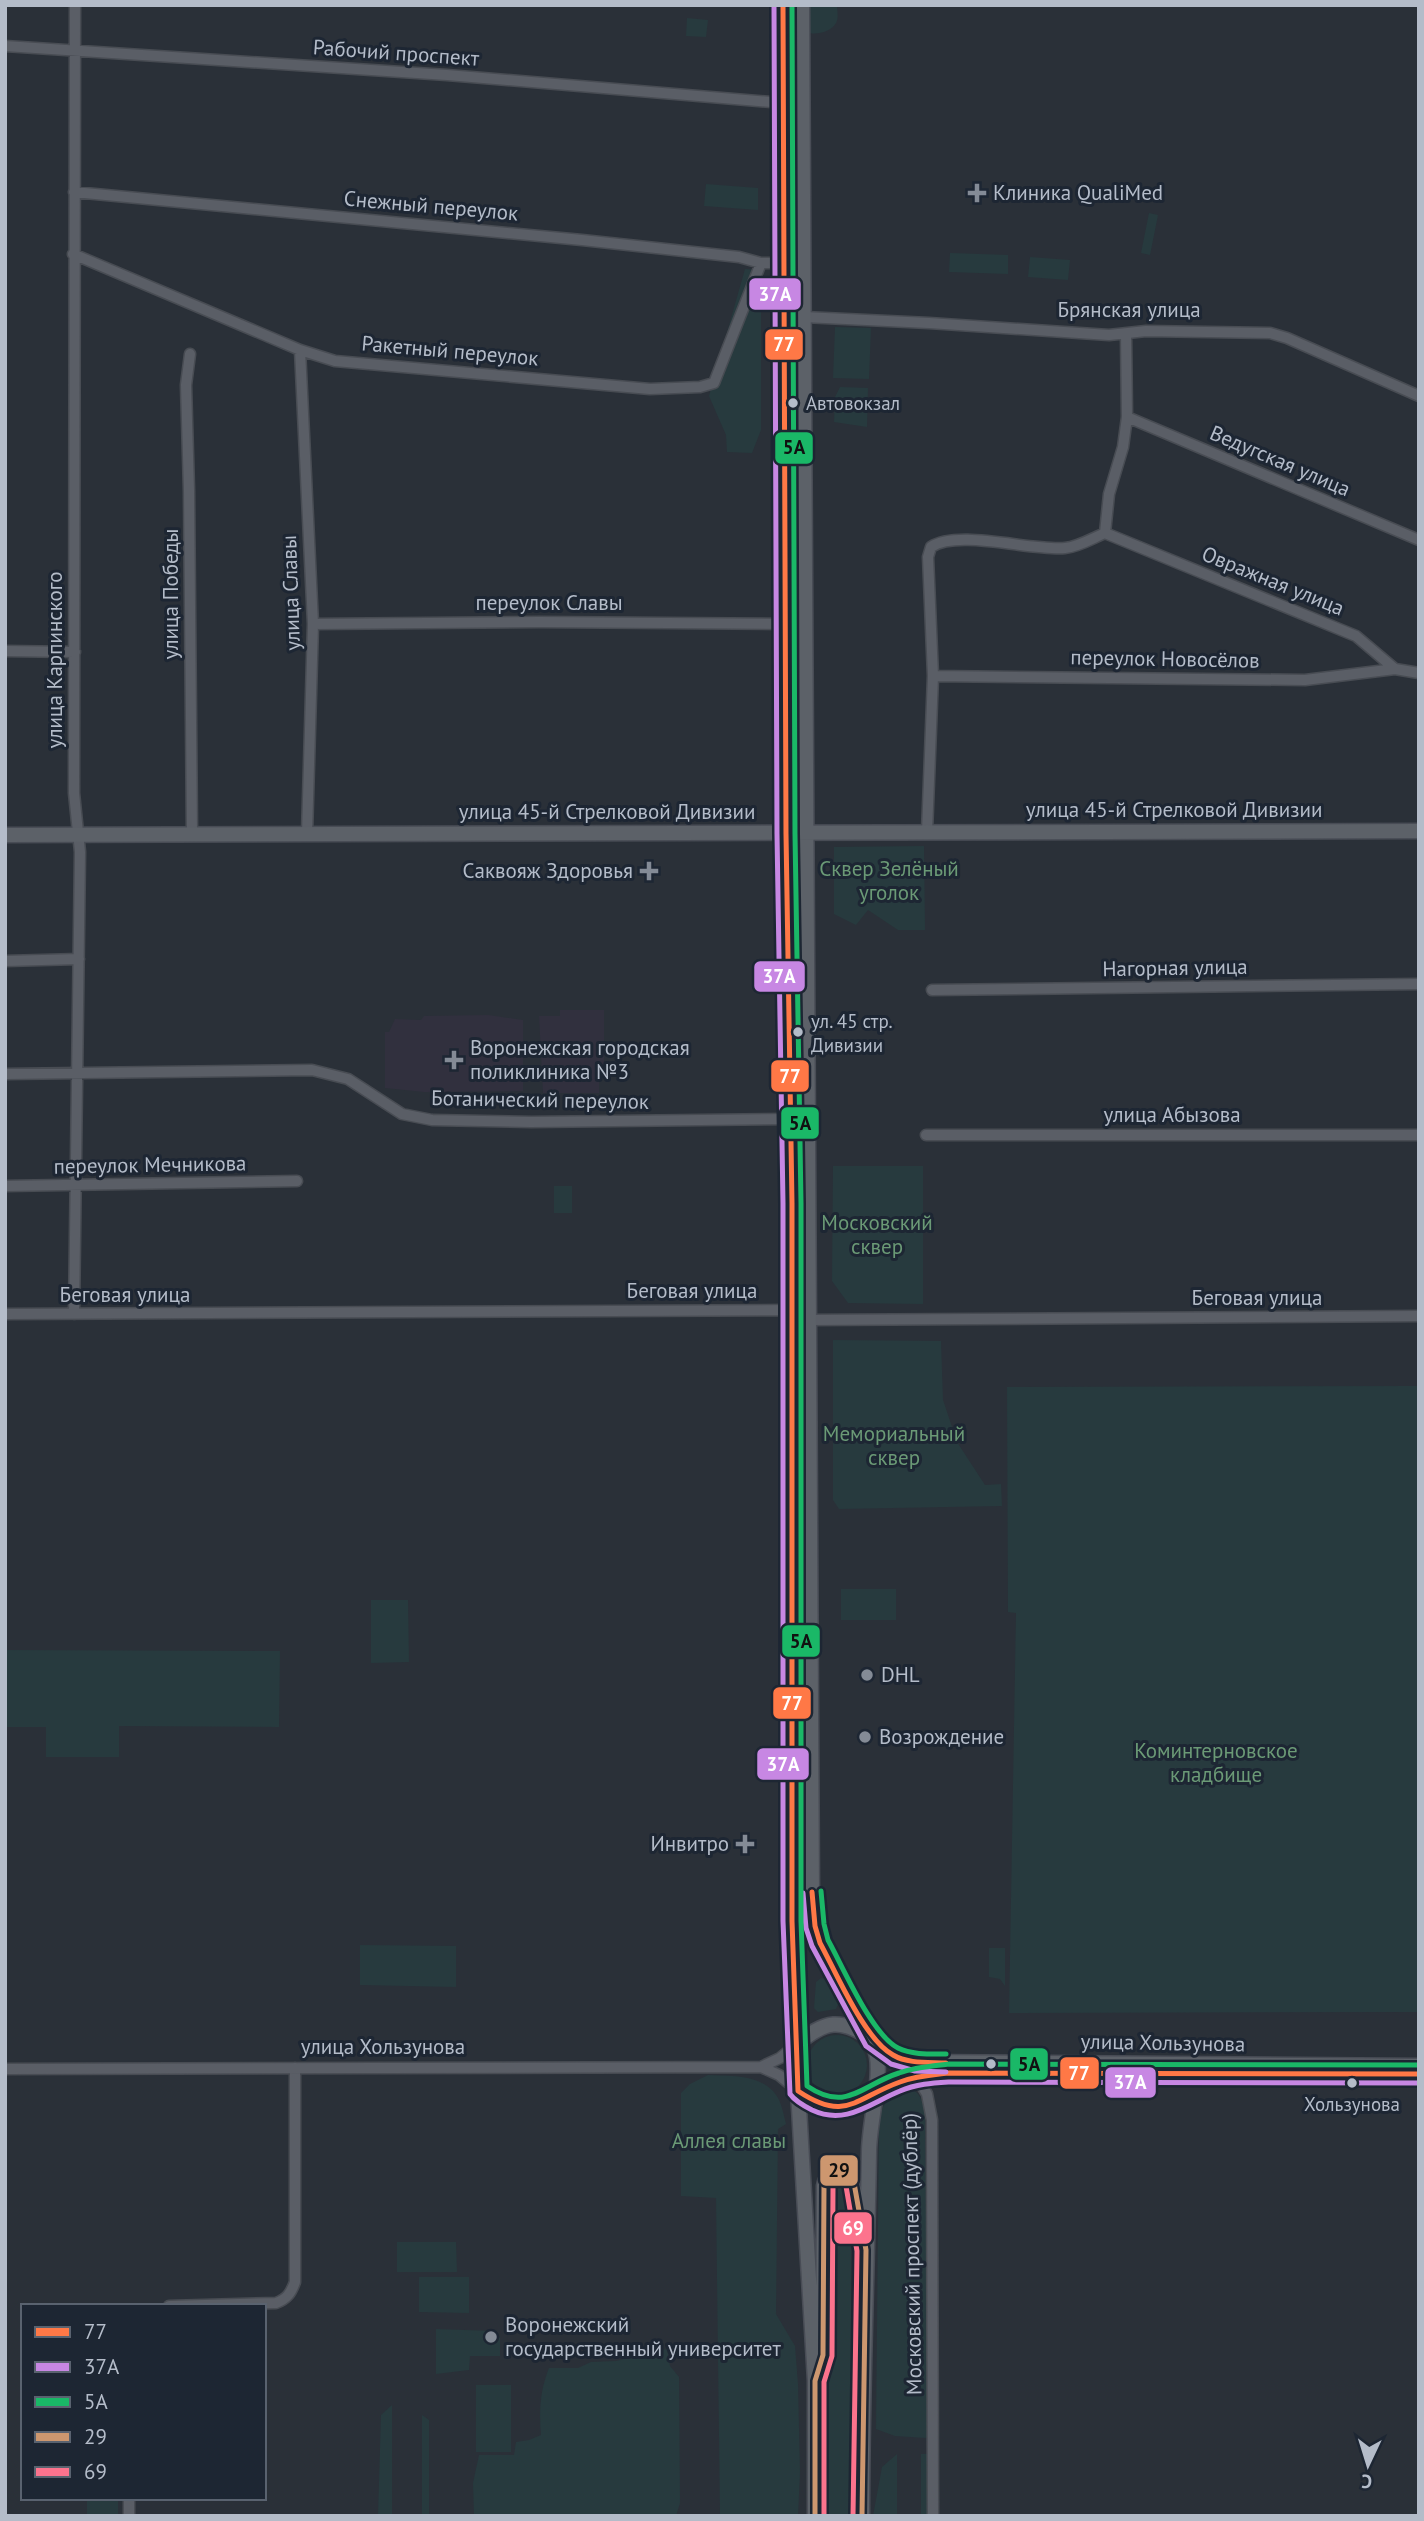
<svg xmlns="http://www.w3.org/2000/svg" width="1424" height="2521" viewBox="0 0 1424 2521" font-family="'PT Sans',sans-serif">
	<rect width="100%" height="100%" fill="#2a3038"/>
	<path fill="#31303e" d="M560,1010H604V1069L599,1070V1093H543L539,1016H560Z
		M488,1015L523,1020V1091L424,1092L385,1088V1032H389L395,1019L421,1020L424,1016Z"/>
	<path fill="#273a3e" d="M810,5H837C837,11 839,18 836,23C832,31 818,35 810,33Z
		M687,18L708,20L706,37L686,36Z
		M706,184L758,188V210L704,206Z
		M1149,213L1158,215L1150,255L1141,253Z
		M950,253L1008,255V274L949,272Z
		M1030,257L1070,260L1068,280L1028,277Z
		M745,269L761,270V430L752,453L727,452L726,435L709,396Z
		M835,327L871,328L869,379L833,378Z
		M840,387L868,388L867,427L834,422L835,397Z
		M924,846L925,930H898L868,910L856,925L834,914V847Z
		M833,1166H923V1304L848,1303L832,1281Z
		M554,1186H572V1213H554Z
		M833,1340L941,1341L943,1400L957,1442L985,1485L1001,1484L1002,1506L839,1509L833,1500Z
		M1419,1386V2012L1009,2013L1016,1613L1008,1612L1007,1387Z
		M841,1589H896V1620H841Z
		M371,1600H408L409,1662L371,1663Z
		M5,1650L280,1651L279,1727L119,1726V1757H46V1727H5Z
		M360,1945L456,1946V1987L360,1985Z
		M989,1948H1005V1986L1000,1979L989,1977Z
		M821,1978L826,1979L839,2002L836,2009L818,2012L814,2008L816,1982Z
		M807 2065a30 30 0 1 1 60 0a30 30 0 1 1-60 0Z
		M708,2075C731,2076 765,2074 778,2098C782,2105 784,2116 786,2124L778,2129L776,2314L795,2346L798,2384L800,2472L798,2516H720L716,2198L681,2196V2093L690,2084Z
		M906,2088C920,2090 922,2100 925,2113L928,2436L926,2438L895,2436L876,2429L879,2123C881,2106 888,2094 906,2088Z
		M840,2173L849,2188L851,2217L852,2516H829L827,2187L831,2175Z
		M397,2242H456L457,2272H397Z
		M419,2277H469V2313L419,2312Z
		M436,2329L493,2331L500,2338V2356H470L469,2370L436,2374Z
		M667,2349L670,2366L679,2377L680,2503L676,2516H474L473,2483L479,2455H514L516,2442L529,2440L541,2435C539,2411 540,2390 549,2368H578L591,2362L616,2361Z
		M476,2385H511V2452H476Z
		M392,2405V2516H378L381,2415Z
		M422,2415L429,2420V2516H416L422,2514Z
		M897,2454V2516H873L882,2467Z
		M921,2454H927V2516H921Z
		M87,2498H118V2516H87Z"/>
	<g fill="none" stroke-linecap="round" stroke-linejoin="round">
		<g stroke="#484c53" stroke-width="13">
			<path id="minor" d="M5,46L447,75L783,103
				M74,192L582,240L739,257L761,263H784
				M73,254L300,350L335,361L650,389L700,387L714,383L761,263
				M804,317L929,323L1109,335L1146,331L1270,333L1287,338L1419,396
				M300,350L313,624L307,834
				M190,354L186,385L189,491L192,834
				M1127,417L1419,540
				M1105,533L1356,636L1395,669L1419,673
				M313,624L539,622L785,624
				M5,651L75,652
				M933,676L1305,680L1395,669
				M927,832L933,676L928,557L931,547C958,529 1031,551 1065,548C1078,547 1093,538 1105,533L1109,494L1123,447L1127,417L1126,334
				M5,961L79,959
				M932,990L1419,984
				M5,1074L312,1070L348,1079L402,1114L432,1120L531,1122L791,1119
				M926,1135H1419
				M5,1186L297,1181
				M5,1314L791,1310L809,1320L1419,1316
				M74,1314L80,852L74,793L75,5
				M761,2067L779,2075L798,2091
				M5,2069L761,2067L780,2058L796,2045
				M916,2076L927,2094L932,2120L933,2516
				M169,2306L276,2303C287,2299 291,2293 295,2282V2068
				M129,2516V2498"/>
		</g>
		<g stroke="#484c55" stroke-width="17">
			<path id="major" d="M783,5L786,834L792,1203V1921L798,2091L815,2381V2516
				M802,5L812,1898L815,1926L820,1943C836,1973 871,2025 877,2057C881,2082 869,2124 869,2152C867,2274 862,2395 862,2516
				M5,835L1419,831
				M796,2045C825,2020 841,2017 873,2040C880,2045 887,2052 895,2056C902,2059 909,2060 916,2062L1419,2066
				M798,2091C849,2130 865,2089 914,2077C937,2071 965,2073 989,2073C1035,2073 1081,2073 1127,2073
				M820,2366L823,2355L824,2186C826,2175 830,2169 842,2170L851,2177L861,2222"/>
		</g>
		<use href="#minor" stroke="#5a5e66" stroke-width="10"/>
		<use href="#major" stroke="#5c6168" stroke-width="14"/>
		<g stroke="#1d2633" stroke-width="10">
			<path id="bus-1" d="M783,5L786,834L792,1203V1921L798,2091C846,2123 855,2098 900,2082C916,2076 932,2075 949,2073L1419,2074
				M812,1892L815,1926L820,1943C837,1974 864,2039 893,2055C908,2064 929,2062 946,2063"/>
		</g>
		<g stroke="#1d2633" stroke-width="10">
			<path id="bus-2" d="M774,5L777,834L783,1203V1921L790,2094C795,2101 804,2106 812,2110C846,2126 870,2103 900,2091C916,2084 933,2083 949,2082L1419,2083
				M803,1893L806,1928L812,1946L866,2046L891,2064L915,2071L946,2072"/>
		</g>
		<g stroke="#1d2633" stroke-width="10">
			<path id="bus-3" d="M792,5L795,834L801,1203V1921L807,2086C847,2113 861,2085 899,2073C915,2067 932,2066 949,2064L1419,2065
				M821,1891L824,1924L828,1940C843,1967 872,2035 898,2048C912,2055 931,2054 946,2054"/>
		</g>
		<g stroke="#1d2633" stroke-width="10">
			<path id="bus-4" d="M815,2516V2381L823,2355L824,2186L827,2175L836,2170L847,2172L854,2183L866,2250L862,2516"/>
		</g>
		<g stroke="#1d2633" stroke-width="10">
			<path id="bus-5" d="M824,2516V2382L832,2356L833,2187L838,2179L842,2180L846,2186L857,2251L853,2516"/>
		</g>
		<use href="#bus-1" stroke="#ff7846" stroke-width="5"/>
		<use href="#bus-2" stroke="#c787e3" stroke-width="5"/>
		<use href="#bus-3" stroke="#1ab867" stroke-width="5"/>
		<use href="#bus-4" stroke="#cd976f" stroke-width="5"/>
		<use href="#bus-5" stroke="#fc738d" stroke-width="5"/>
	</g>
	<g fill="#848b96" stroke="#1d2633" stroke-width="2.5">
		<path d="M973.5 182.5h7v7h7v7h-7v7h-7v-7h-7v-7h7z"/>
		<path d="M645.5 860.5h7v7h7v7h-7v7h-7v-7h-7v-7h7z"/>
		<path d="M450.5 1049.5h7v7h7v7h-7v7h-7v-7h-7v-7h7z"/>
		<circle cx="867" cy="1675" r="7"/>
		<circle cx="865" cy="1737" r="7"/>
		<path d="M741.5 1833.5h7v7h7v7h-7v7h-7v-7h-7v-7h7z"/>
		<circle cx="491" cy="2337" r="7"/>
	</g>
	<g fill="#b4bcc9" stroke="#1d2633" stroke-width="2.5">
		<circle cx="793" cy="403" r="6"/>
		<circle cx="798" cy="1032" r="6"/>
		<circle cx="991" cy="2064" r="6"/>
		<circle cx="1352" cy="2083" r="6"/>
	</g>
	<g text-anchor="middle" stroke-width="6" stroke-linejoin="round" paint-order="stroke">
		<g font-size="19" fill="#b4bcc9" stroke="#1d2633" text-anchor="start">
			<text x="806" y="410">Автовокзал</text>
			<text x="811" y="1028">ул. 45 стр.<tspan x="811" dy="24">Дивизии</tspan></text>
			<text x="1352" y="2111" text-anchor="middle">Хользунова</text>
		</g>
		<g font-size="21" fill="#b4bcc9" stroke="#1d2633">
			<text transform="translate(396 53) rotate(4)" y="7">Рабочий проспект</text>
			<text transform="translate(431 206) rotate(5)" y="7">Снежный переулок</text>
			<text x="1129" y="317">Брянская улица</text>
			<text transform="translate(450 351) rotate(5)" y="7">Ракетный переулок</text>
			<text transform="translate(1280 461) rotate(23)" y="7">Ведугская улица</text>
			<text transform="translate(1273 581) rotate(22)" y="7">Овражная улица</text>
			<text transform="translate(291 593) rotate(-92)" y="7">улица Славы</text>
			<text transform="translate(171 594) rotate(-90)" y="7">улица Победы</text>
			<text x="549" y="610">переулок Славы</text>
			<text transform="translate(1165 659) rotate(1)" y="7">переулок Новосёлов</text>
			<text transform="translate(55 660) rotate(-90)" y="7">улица Карпинского</text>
			<text x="1174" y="817">улица 45-й Стрелковой Дивизии</text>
			<text x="607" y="819">улица 45-й Стрелковой Дивизии</text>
			<text transform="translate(1175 968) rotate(-1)" y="7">Нагорная улица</text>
			<text transform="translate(540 1100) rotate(1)" y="7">Ботанический переулок</text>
			<text x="1172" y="1122">улица Абызова</text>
			<text transform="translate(150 1165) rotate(-1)" y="7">переулок Мечникова</text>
			<text x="692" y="1298">Беговая улица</text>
			<text x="125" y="1302">Беговая улица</text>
			<text x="1257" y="1305">Беговая улица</text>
			<text transform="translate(1163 2043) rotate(1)" y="7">улица Хользунова</text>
			<text x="383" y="2054">улица Хользунова</text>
			<text transform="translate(912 2254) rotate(-91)" y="7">Московский проспект (дублёр)</text>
		</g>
		<g font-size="21" fill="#b4bcc9" stroke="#1d2633" text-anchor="start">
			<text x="993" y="200">Клиника QualiMed</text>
			<text x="633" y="878" text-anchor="end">Саквояж Здоровья</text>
			<text x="470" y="1055">Воронежская городская<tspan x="470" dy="24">поликлиника №3</tspan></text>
			<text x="881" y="1682">DHL</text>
			<text x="879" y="1744">Возрождение</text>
			<text x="729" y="1851" text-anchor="end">Инвитро</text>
			<text x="505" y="2332">Воронежский<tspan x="505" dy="24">государственный университет</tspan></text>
		</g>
		<g font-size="21" fill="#6b9a76" stroke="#1d2633">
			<text x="889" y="876">Сквер Зелёный<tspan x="889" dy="24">уголок</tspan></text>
			<text x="877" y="1230">Московский<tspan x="877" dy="24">сквер</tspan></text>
			<text x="894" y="1441">Мемориальный<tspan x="894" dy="24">сквер</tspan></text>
			<text x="1216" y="1758">Коминтерновское<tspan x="1216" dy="24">кладбище</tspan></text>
			<text x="729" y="2148">Аллея славы</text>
		</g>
	</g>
	<g stroke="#1d2633" stroke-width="2.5">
		<rect x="748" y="277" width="54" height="34" rx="7" fill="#c787e3"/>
		<rect x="764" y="328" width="40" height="33" rx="7" fill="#ff7846"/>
		<rect x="774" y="431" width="40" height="34" rx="7" fill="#1ab867"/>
		<rect x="753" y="960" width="53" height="33" rx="7" fill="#c787e3"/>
		<rect x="770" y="1059" width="40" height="34" rx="7" fill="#ff7846"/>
		<rect x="780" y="1106" width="40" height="34" rx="7" fill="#1ab867"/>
		<rect x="781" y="1624" width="40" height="34" rx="7" fill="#1ab867"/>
		<rect x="772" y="1686" width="40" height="34" rx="7" fill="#ff7846"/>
		<rect x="756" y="1747" width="54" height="34" rx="7" fill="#c787e3"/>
		<rect x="1009" y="2047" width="40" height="34" rx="7" fill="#1ab867"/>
		<rect x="1059" y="2056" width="41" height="34" rx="7" fill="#ff7846"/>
		<rect x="1104" y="2066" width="53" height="33" rx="7" fill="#c787e3"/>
		<rect x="819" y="2154" width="40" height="33" rx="7" fill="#cd976f"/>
		<rect x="833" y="2211" width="40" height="34" rx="7" fill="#fc738d"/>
	</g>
	<g font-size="19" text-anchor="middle" font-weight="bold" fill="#fff">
		<text x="775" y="301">37А</text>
		<text x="784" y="351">77</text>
		<text x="779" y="983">37А</text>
		<text x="790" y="1083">77</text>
		<text x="792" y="1710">77</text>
		<text x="783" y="1771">37А</text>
		<text x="1079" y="2080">77</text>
		<text x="1130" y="2089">37А</text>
		<text x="853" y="2235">69</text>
	</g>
	<g font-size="19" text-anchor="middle" font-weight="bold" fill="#111">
		<text x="794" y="454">5А</text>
		<text x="800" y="1130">5А</text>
		<text x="801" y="1648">5А</text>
		<text x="1029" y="2071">5А</text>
		<text x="839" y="2177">29</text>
	</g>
	<rect width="1424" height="2521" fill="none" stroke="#b4bcc9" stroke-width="14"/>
	<rect x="21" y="2304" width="245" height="196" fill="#1d2633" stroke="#59626f" stroke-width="2"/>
	<rect x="35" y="2327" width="35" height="10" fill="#ff7846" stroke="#59626f" stroke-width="2"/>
	<text x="84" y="2339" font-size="21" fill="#b4bcc9">77</text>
	<rect x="35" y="2362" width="35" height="10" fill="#c787e3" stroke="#59626f" stroke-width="2"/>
	<text x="84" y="2374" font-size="21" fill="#b4bcc9">37А</text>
	<rect x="35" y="2397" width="35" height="10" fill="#1ab867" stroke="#59626f" stroke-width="2"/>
	<text x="84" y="2409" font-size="21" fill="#b4bcc9">5А</text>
	<rect x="35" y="2432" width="35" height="10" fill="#cd976f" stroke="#59626f" stroke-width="2"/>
	<text x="84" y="2444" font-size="21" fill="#b4bcc9">29</text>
	<rect x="35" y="2467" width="35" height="10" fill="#fc738d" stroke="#59626f" stroke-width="2"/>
	<text x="84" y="2479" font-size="21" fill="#b4bcc9">69</text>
	<g transform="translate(1368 2465) rotate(184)" stroke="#1d2633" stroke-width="5" paint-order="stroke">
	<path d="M0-5L12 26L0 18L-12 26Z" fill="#b4bcc9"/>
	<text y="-10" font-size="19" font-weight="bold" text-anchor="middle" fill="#b4bcc9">С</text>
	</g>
</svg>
